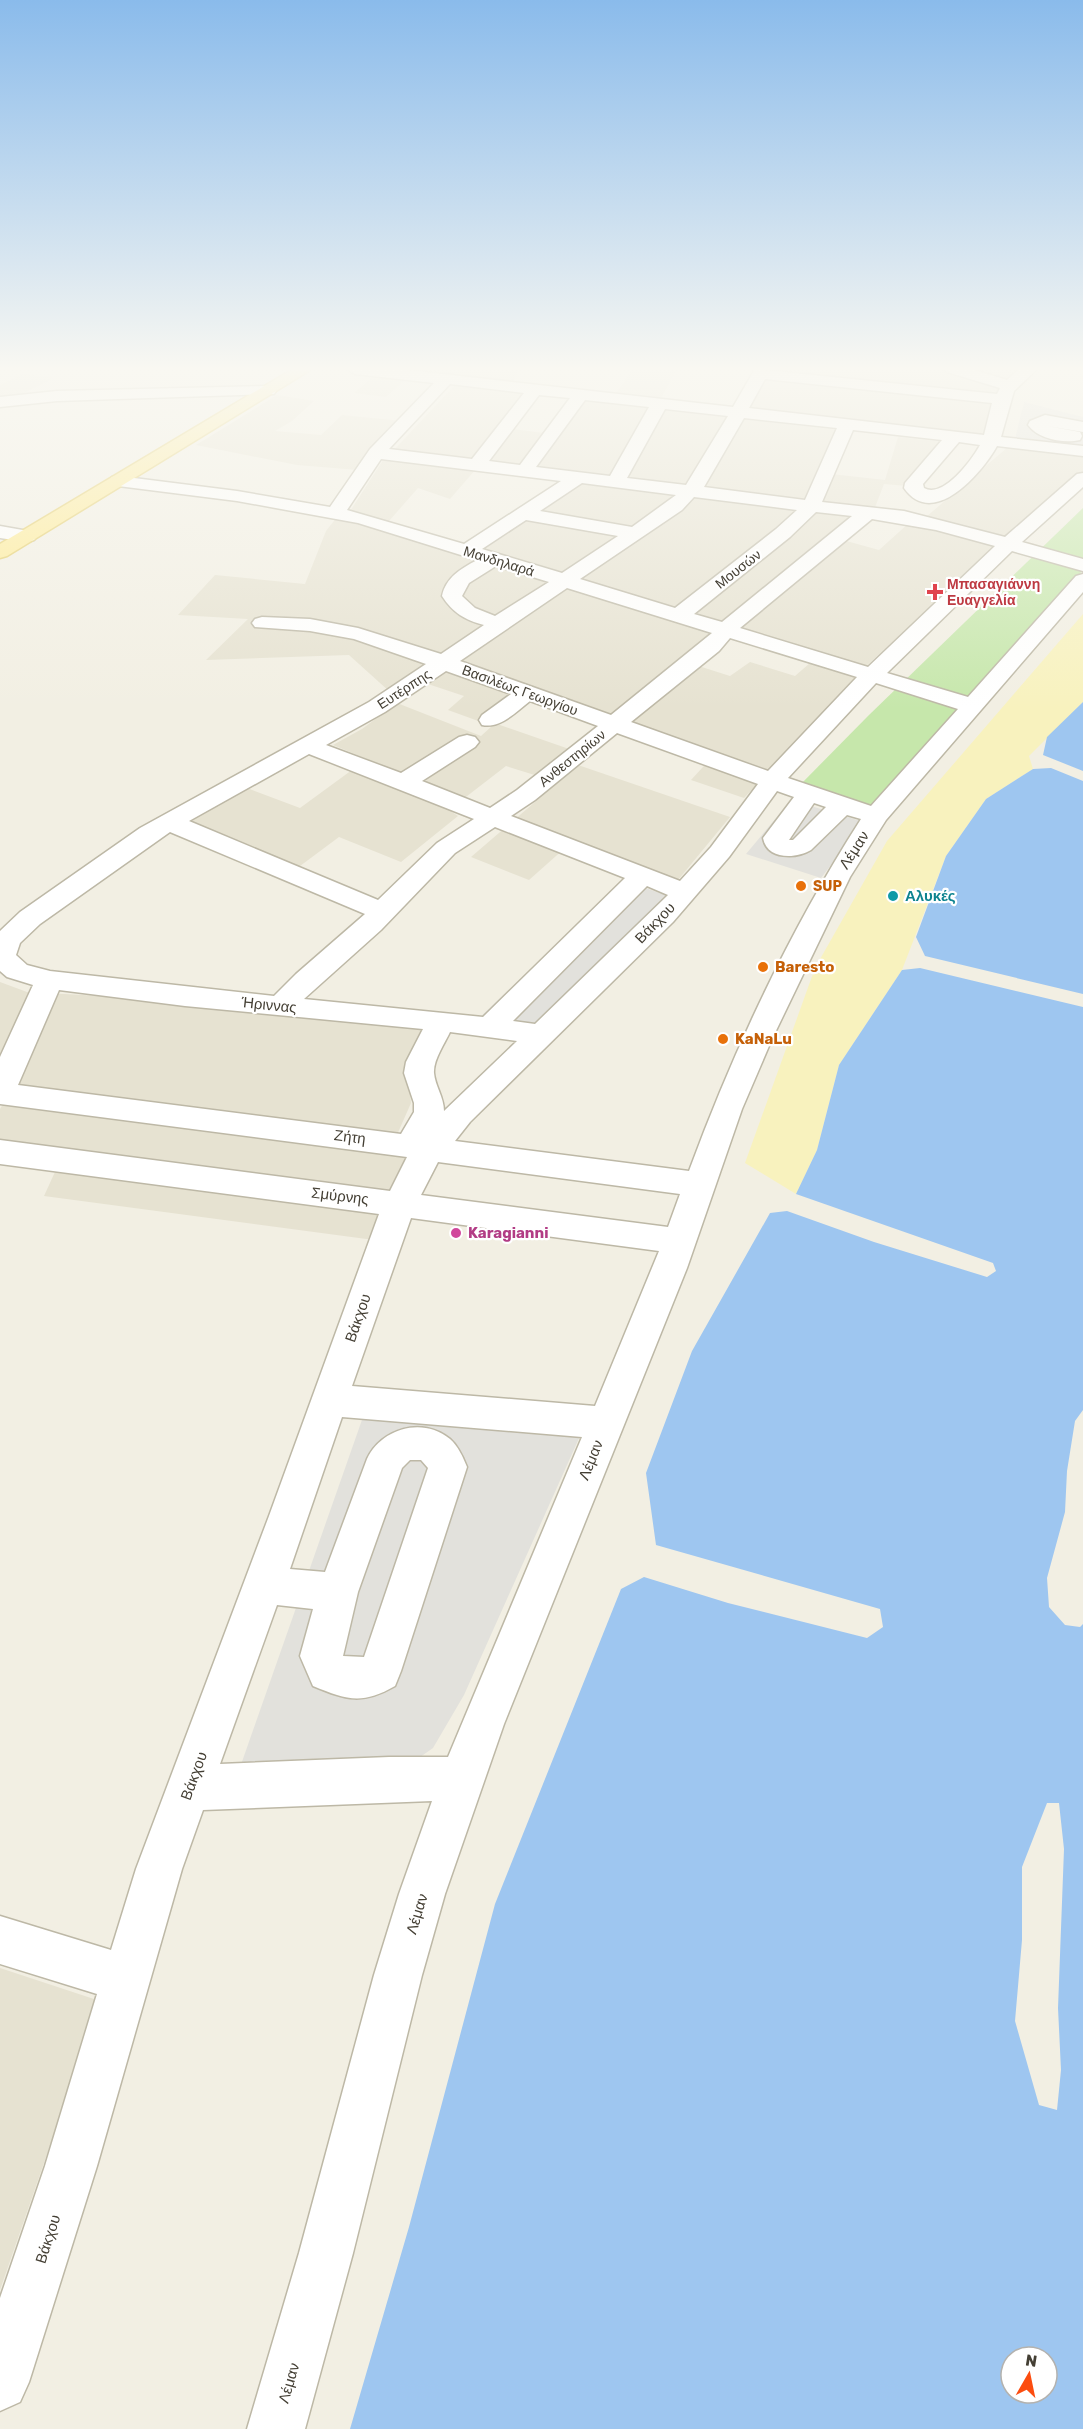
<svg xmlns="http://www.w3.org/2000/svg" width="1083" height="2429" viewBox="0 0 1083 2429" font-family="Rubik,sans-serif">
	<rect width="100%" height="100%" fill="#f2efe3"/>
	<path fill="#e6e2d1" d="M425,369H520L510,385L418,374Z
		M620,369H695L676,371L660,400L615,395L631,372Z
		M769,369H1011L1018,372L1005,380L988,437L746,410Z
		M23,374L54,378L18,396L0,397V385Z
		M374,376L405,380L386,397L354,393Z
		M454,386L525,393L497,427L560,435L586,401L839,430L822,473L885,480L898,437L945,442L907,486L884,484L874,510L392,452Z
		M277,395L314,401L292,421L275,431L321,435L342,415L402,421L358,470L297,465L196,445Z
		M1008,447L1083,455V472L1007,539L926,517Z
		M385,457L476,469L450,499L418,488L382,529L552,583L390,692L349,655L206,660L248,619L178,615L215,575L305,584L326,531L337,517L345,519Z
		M581,482L856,515L832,537L879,550L909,523L999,545L865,667L478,549Z
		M569,588L715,633L683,661L730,676L750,662L795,676L810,663L857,678L744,798L691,780L714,755L540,692L497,724L572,750L541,777L506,766L449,810L458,816L401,862L339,837L296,869L187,822L247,788L300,808L367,759L333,745L362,729L397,703L481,736L492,726L448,710L464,696L428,684Z
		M578,765L730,817L678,880L574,840L529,880L471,857Z
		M0,982L27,992L120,997L429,1028L409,1084L411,1103L389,1153L413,1156L374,1240L44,1196L65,1150L0,1142V1109L12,1089L0,1086Z
		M0,1968L100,2001L0,2290Z"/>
	<path fill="#c6e7ab" d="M1083,508V570L872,812L799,786L869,715Z"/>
	<path fill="#f8f2be" d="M1083,614V702L1029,756L1033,769L986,799L946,856L902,970L839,1065L817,1150L796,1194L745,1163L815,968L887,841Z"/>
	<path fill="#e2e1dc" d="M1024,402L1083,417V447L1015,439Z
		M791,800L864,822L821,878L746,854Z
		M624,880L673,898L540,1030L476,1021Z
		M363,1417L580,1436L464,1695L433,1748L413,1762L237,1776Z"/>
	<path fill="#9ec6f0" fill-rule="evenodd" d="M1083,702V771L1043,755L1047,737Z
		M1051,768L1083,781V994L925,956L916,937L946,856L986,799L1033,769Z
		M920,968L1083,1007V2429H350L409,2227L495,1904L621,1589L644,1577L728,1603L867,1638L883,1627L880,1609L656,1545L646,1473L692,1351L770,1213L787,1211L874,1242L987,1277L996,1271L993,1263L796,1194L817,1150L839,1065L902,970ZM1011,2357H1047V2393H1011Z"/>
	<path fill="#f2efe3" d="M1083,1410V1624L1080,1627L1065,1625L1049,1607L1047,1578L1065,1512L1067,1471L1075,1421Z
		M1047,1803H1059L1064,1849L1058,2008L1061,2070L1057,2110L1039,2105L1015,2021L1022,1940V1867Z"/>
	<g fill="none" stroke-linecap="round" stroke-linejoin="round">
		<g stroke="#bdb8a6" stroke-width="3">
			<path id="minor" d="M347,369H399L733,407L755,369L997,394L1000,388L947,372L945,369H971L1007,380L1019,369H1037L1014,391L1001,437L1083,446V456L997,446C982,473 933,530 904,488L905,483L942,440L853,430L822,502L904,511L1005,537L1077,474L1083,473V487L1022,542L1083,559V571L1012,551L887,673L968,697L1076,576L1083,574V592L886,820L850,877L772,1039L742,1109L687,1268L504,1724L445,1894L422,1975L353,2253L305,2429H247L299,2253L374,1975L399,1894L432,1801L203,1810L182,1869L97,2166L29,2382L20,2402L0,2411V2298L45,2166L97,1994L0,1964V1916L111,1950L136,1869L269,1516L379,1214L0,1164V1140L390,1191L407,1157L0,1104V1057L33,985L7,977L0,971V931L20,912L140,828L369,702L426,664L354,639L310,631L255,627L252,623L255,619L262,617L310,619L358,628L441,654L484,625C465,620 453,613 442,596C446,577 461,569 477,560L358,523L237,501L118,486L112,485L109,481L112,477L118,476L237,491L330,507L370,449L434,383L355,374ZM765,379L992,403L984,435L749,408ZM450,384L524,393L472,459L389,449ZM539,395L570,398L520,465L489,461ZM585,400L649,407L610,476L536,467ZM665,409L728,416L686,485L627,478ZM744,418L837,428L805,500L704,487ZM959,442L980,445C972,460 943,499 924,488L923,484ZM381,459L561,481L464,544L347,510ZM582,483L676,495L632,527L540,511ZM694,497L797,510L776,529L675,608L580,579L682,510ZM816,512L852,516L722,622L694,614L790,537ZM872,519L936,530L995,546L868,667L740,628ZM526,520L618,536L562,573L482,549ZM496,566L549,582L495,616L475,608L462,596L469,583ZM567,588L712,633L611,715L460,661ZM730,638L857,677L768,771L631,722L719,651ZM446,671L511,694L482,715L479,720L482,725C500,729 516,712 530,701L598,726L517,790L490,808L422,781L475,747L479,742L475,737L467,735L459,737L401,773L326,745L385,712ZM876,683L958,709L871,806L788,778ZM617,733L758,784L711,847L680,881L511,816L535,800ZM309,754L474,819L437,843L378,900L189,821ZM777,791L794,797L763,838C767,860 796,859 811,850L847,815L861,819C791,928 734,1049 689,1171L455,1141L470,1122L673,922L729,857ZM814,803L826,807L793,840H789ZM495,827L625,878L483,1017L304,999L381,930L455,853ZM170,832L365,914L296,974L274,996L50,971L27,965L16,955L20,943L40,924ZM647,886L668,895L535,1024L513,1021ZM59,990L185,1006L423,1029L406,1062L404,1073L414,1103V1112L401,1134L18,1085ZM450,1032L517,1041L444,1111C444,1097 435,1086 434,1073C433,1060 445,1043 450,1032ZM438,1162L680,1194L668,1227L421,1195ZM411,1218L659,1251L595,1406L352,1386ZM342,1417L582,1437L448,1757H389L220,1764L277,1605L313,1609L300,1656L313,1686C347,1700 362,1705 395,1686L401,1671L467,1467C463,1457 458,1446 450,1439C422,1416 381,1429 367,1459L325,1572L290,1569ZM410,1460H421L428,1468L364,1657L343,1656L358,1592L402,1468Z
				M268,386L274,388L276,391L274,394L57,401L0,407V397L57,391Z
				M1045,415L1083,422V432L1047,426L1080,432L1082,436L1080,440C1064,444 1038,439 1028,425L1030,421Z
				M0,526L34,532L37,536L34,540L27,542L0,538Z"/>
		</g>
		<g stroke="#e4cb5f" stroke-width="3">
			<path id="major" d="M293,369H312L7,556L0,558V544Z"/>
		</g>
		<use href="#minor" fill="#fff" fill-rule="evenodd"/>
		<use href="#major" fill="#ffeb8f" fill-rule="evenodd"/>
	</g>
	<linearGradient id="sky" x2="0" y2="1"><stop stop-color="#8abbeb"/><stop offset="0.52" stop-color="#f9f8f2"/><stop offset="1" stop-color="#f9f8f2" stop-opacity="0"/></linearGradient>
	<rect width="1083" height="709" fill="url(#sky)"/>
	<path fill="#e0444e" stroke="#fff" stroke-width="2" d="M932 583h6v6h6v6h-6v6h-6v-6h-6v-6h6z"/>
	<g fill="#e8710a" stroke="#fff" stroke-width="2">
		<circle cx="801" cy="886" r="6"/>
		<circle cx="763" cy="967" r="6"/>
		<circle cx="723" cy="1039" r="6"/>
	</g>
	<circle fill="#0f9aa8" stroke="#fff" stroke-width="2" cx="893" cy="896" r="6"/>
	<circle fill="#d1479c" stroke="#fff" stroke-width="2" cx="456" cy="1233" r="6"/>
	<g text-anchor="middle" stroke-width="4.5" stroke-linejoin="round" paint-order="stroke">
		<g font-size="14" fill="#443f34" stroke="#fff">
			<text transform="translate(499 561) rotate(17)" y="5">Μανδηλαρά</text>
			<text transform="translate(738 569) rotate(-38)" y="5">Μουσών</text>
			<text transform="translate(404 689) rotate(-33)" y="5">Ευτέρπης</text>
			<text transform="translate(520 690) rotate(20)" y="5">Βασιλέως Γεωργίου</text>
			<text transform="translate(572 758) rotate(-39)" y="5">Ανθεστηρίων</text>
		</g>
		<g font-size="14" font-weight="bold" fill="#be3a42" stroke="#fff" text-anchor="start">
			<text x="947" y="589">Μπασαγιάννη<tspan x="947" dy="16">Ευαγγελία</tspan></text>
		</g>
		<g font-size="14" font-weight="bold" fill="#c56008" stroke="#fff" text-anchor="start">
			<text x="813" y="891">SUP</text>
		</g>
		<g font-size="15" fill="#443f34" stroke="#fff">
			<text transform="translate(854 850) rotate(-57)" y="5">Λέμαν</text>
			<text transform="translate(655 923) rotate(-46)" y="5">Βάκχου</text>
			<text transform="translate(269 1005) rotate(6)" y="5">Ήριννας</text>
			<text transform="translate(350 1137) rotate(7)" y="5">Ζήτη</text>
			<text transform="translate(340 1196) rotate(7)" y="5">Σμύρνης</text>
			<text transform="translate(358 1318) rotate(-71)" y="5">Βάκχου</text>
			<text transform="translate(591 1460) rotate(-68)" y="5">Λέμαν</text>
			<text transform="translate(194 1776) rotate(-70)" y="5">Βάκχου</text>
			<text transform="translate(417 1914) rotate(-73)" y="5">Λέμαν</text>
			<text transform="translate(48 2239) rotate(-72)" y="5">Βάκχου</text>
			<text transform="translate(289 2383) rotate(-74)" y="5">Λέμαν</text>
		</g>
		<g font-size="15" font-weight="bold" fill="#0d838f" stroke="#fff" text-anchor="start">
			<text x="905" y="901">Αλυκές</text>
		</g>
		<g font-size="15" font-weight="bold" fill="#c56008" stroke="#fff" text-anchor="start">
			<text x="775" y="972">Baresto</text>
			<text x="735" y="1044">KaNaLu</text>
		</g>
		<g font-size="15" font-weight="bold" fill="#b23c85" stroke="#fff" text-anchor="start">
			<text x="468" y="1238">Karagianni</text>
		</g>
	</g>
	<g transform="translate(1029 2375) rotate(9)"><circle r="28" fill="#ffffff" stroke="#b4b2ae" stroke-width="1.5"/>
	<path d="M0-4.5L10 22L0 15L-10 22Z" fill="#fc4d10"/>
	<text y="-9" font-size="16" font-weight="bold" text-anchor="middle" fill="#443f34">N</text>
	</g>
</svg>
